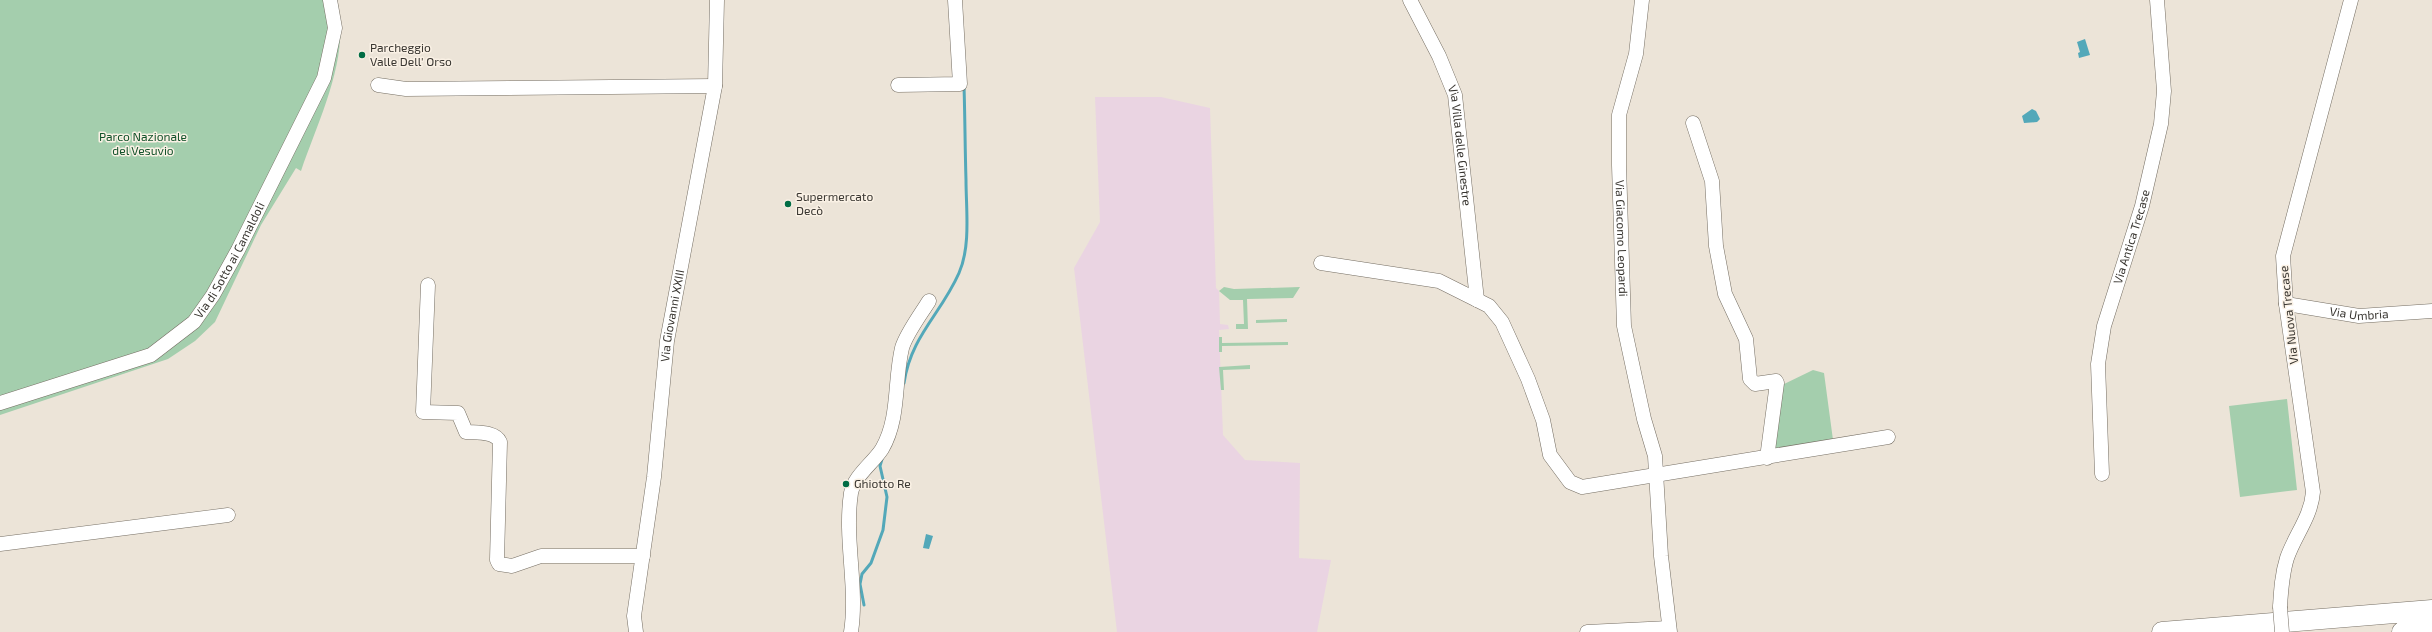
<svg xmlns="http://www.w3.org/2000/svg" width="2432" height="632" viewBox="0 0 2432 632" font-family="'Exo 2',sans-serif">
	<rect width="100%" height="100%" fill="#ece4d8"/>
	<path fill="#ead4e2" d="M1095,97H1161L1210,108L1216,288L1219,291L1220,324L1228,325L1229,329L1219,330L1223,435L1245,460L1300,463L1299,558L1331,560L1317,632H1117L1074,268L1100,222Z"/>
	<path fill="#a4cead" d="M0,0H337C351,57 319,118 301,171L296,168L261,225L215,322L195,341L168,359L0,415Z
		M1224,287L1234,289L1300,287L1293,298L1247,299L1248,329H1236V324H1244L1243,300H1230L1219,291Z
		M1287,319V322L1256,323V320Z
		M1219,337H1222V343L1288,342V345L1222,346V352H1219Z
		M1250,365V369L1223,370L1224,390H1221L1219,367Z
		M1813,370L1824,373L1833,440L1773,450L1780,386Z
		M2287,399L2297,490L2240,497L2229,406Z"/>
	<path fill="#53a8b9" d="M2085,39L2090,55L2079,58L2078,53L2080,52L2077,42Z
		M2032,109L2036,111L2040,119L2037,122L2024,123L2022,116Z
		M926,534L933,536L929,549L923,548Z"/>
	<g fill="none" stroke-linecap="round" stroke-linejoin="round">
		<path stroke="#53a8b9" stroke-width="3" d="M904,383C911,336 941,314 959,273C971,246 966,209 966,180C965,148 965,117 964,86
			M864,605L860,584L862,574L871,563L883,530L887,497L880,466L882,459"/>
		<g stroke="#756e63" stroke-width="15">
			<g id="minor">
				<path id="s1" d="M1410,0L1439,56L1455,95L1477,300"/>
				<path id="s2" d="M1642,0L1636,54L1619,115V165L1624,326L1644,419L1655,456L1661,556L1670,632"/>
				<path d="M378,85L406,89L715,86"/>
				<path d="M898,85L960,84L955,0"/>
				<path d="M1693,123L1712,181L1716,246L1725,294L1746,339L1750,379L1755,384L1776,381L1777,383L1767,458"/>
				<path d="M1321,263L1439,281L1489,306L1502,322L1528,379L1543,420L1550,455L1570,482L1582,487L1888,437"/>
				<path d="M428,285L423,412L458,413L466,432C477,433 495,431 500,442L497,560L499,564L512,566L541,556H643"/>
				<path id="s3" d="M2286,304L2359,316L2432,311"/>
				<path id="s4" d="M0,403L151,355L194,322L213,295L238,250L324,78L335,28L330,0"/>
				<path id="s5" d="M2102,474L2098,364L2104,326L2142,206L2161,124L2164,91L2157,0"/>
				<path d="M0,544L228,515"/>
				<path d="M2280,607C2281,590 2282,574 2287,558C2295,535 2311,517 2313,492L2286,304L2283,256L2351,0"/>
				<path id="s6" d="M636,632L634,616L654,477L667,341L715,86L717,0"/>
				<path d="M851,632C858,587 844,539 851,493C854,476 873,463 882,449C900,418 894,381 902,348C906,334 921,314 929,301"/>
				<path d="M1587,632L1669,628"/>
			</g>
		</g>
		<g stroke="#756e63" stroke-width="21">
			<path id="highway" d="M2162,632L2432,610
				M2402,632L2432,629"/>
		</g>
		<use href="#minor" stroke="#fff" stroke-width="14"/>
		<use href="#highway" stroke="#fff" stroke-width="20"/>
		<g stroke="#756e63" stroke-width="15" stroke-linecap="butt">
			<path id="minor-bridge" d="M2280,607L2282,632"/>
		</g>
		<use href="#minor-bridge" stroke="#fff" stroke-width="14"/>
	</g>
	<g fill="#016d45" stroke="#faf1e5" stroke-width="1.5">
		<circle cx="362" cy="55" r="4"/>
		<circle cx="788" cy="204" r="4"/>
		<circle cx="846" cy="484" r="4"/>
	</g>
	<g text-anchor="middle" stroke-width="3" stroke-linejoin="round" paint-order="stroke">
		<g font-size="12" fill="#393631" stroke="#faf1e5" text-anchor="start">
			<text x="370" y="52">Parcheggio<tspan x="370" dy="14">Valle Dell' Orso</tspan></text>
			<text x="796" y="201">Supermercato<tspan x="796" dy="14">Decò</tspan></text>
			<text x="854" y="488">Ghiotto Re</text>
		</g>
		<g font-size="12" fill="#12522a" stroke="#faf1e5">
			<text x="143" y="141">Parco Nazionale<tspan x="143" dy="14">del Vesuvio</tspan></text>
		</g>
		<g font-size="12" fill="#393631" stroke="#faf1e5">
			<text dy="4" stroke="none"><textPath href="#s1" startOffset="156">Via Villa delle Ginestre</textPath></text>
			<text dy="4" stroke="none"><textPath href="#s5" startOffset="242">Via Antica Trecase</textPath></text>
			<text dy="4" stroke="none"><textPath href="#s2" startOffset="241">Via Giacomo Leopardi</textPath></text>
			<text dy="4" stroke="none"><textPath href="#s4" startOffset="284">Via di Sotto ai Camaldoli</textPath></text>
			<text dy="4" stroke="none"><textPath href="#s3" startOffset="74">Via Umbria</textPath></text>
			<text dy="4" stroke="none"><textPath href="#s6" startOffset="319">Via Giovanni XXIII</textPath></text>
			<text transform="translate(2289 315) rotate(-96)" y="4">Via Nuova Trecase</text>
		</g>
	</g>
</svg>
